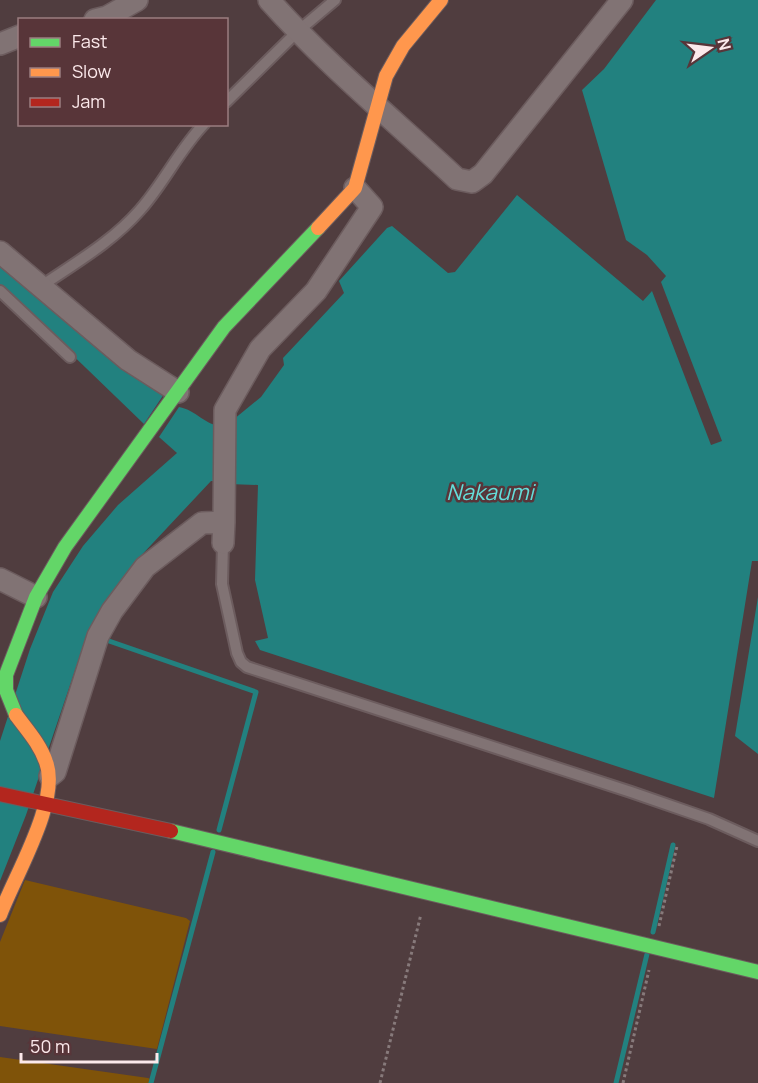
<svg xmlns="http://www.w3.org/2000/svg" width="758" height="1083" viewBox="0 0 758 1083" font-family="Manrope,sans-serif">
	<rect width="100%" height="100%" fill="#503d3f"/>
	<path fill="#7f5309" d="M25,880L186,918L190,921L157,1049L0,1026V942Z
		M0,1057L148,1078L150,1079L149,1083H0Z"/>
	<path fill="#22817f" d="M656,0H758V561H752L714,798L260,650L255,641L268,638L255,580L258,485L228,484V424L261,397L284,365L283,358L344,293L339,281L387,228L392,226L448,273L455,272L517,195L643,301L652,291L711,445L722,441L661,282L666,276L647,255L626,240L582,90L604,69Z
		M0,264L120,368L164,394L144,424L0,285Z
		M179,407C196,410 206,426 222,426L221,481H211L137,560L107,601L86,638L26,815L0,881V741L30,649L53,592L83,546L118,505L177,453L159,437Z
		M758,597V754L735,736Z"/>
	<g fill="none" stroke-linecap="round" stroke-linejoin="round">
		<path stroke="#22817f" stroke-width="5" d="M109,641L256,692L219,830
			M653,932L673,845
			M151,1083L213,852
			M616,1083L647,954"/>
		<g stroke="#6c5c5e" stroke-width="14">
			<path id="lane" d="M226,102L297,32L335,0
				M40,287C75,263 112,242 140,210C164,183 179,150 204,124
				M0,291L70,357
				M223,543L222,584L237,653L241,662L247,667L631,792L709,819L758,841"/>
		</g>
		<g stroke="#6c5c5e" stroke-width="24">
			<path id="street" d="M269,0C327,65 394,120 457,179L472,182L483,174L622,0
				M95,20L107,17L137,0
				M0,44L20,36
				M0,252L128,360L178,392
				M223,543L224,522
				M0,579L36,597
				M50,776L55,772L98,636L112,611L145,567L202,523L224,522L225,410L260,349L316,291L372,207L355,188"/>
		</g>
		<g stroke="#6c5c5e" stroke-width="16">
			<path id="fast" d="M16,715L6,690V675L36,597L65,547L224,327L318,228
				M171,831L758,972"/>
		</g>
		<g stroke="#6c5c5e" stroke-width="16">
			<path id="slow" d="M318,228L355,188L386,76L403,46L441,0
				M0,915C14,877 61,800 46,762C40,744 27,730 16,715"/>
		</g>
		<g stroke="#6c5c5e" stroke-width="16">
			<path id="jam" d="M0,794L171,831"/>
		</g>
		<path stroke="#877a7b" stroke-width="3" stroke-dasharray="3 3" stroke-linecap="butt" d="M659,926L677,846
			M380,1083L421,914
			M623,1083L649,970"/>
		<use href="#lane" stroke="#817374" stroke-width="10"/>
		<use href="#street" stroke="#817374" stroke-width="21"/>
		<use href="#fast" stroke="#63d668" stroke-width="14"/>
		<use href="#slow" stroke="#ff974d" stroke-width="14"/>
		<use href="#jam" stroke="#b3261e" stroke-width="14"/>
	</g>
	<g text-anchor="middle" stroke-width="5" stroke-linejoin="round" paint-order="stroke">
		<g font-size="22" font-style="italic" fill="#64ddd9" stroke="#583539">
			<text x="490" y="500">Nakaumi</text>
		</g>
	</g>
	<rect x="18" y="18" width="210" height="108" fill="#583539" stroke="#9a7d80" stroke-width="1.5"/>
	<rect x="30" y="38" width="30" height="9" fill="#63d668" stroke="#9a7d80" stroke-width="1.5"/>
	<text x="72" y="48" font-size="18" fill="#fce9eb">Fast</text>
	<rect x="30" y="68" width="30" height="9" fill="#ff974d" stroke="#9a7d80" stroke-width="1.5"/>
	<text x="72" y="78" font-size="18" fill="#fce9eb">Slow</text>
	<rect x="30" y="98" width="30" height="9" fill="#b3261e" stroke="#9a7d80" stroke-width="1.5"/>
	<text x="72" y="108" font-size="18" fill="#fce9eb">Jam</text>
	<g transform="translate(710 48) rotate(76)" stroke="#583539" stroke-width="4.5" paint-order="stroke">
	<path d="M0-4.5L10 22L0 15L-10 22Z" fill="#fce9eb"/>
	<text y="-9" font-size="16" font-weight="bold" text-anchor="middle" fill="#fce9eb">N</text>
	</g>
	<path d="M21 1053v9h136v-9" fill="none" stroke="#fce9eb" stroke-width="3"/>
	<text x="30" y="1053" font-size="18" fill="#fce9eb" stroke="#583539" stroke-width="4.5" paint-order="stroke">50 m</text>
</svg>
